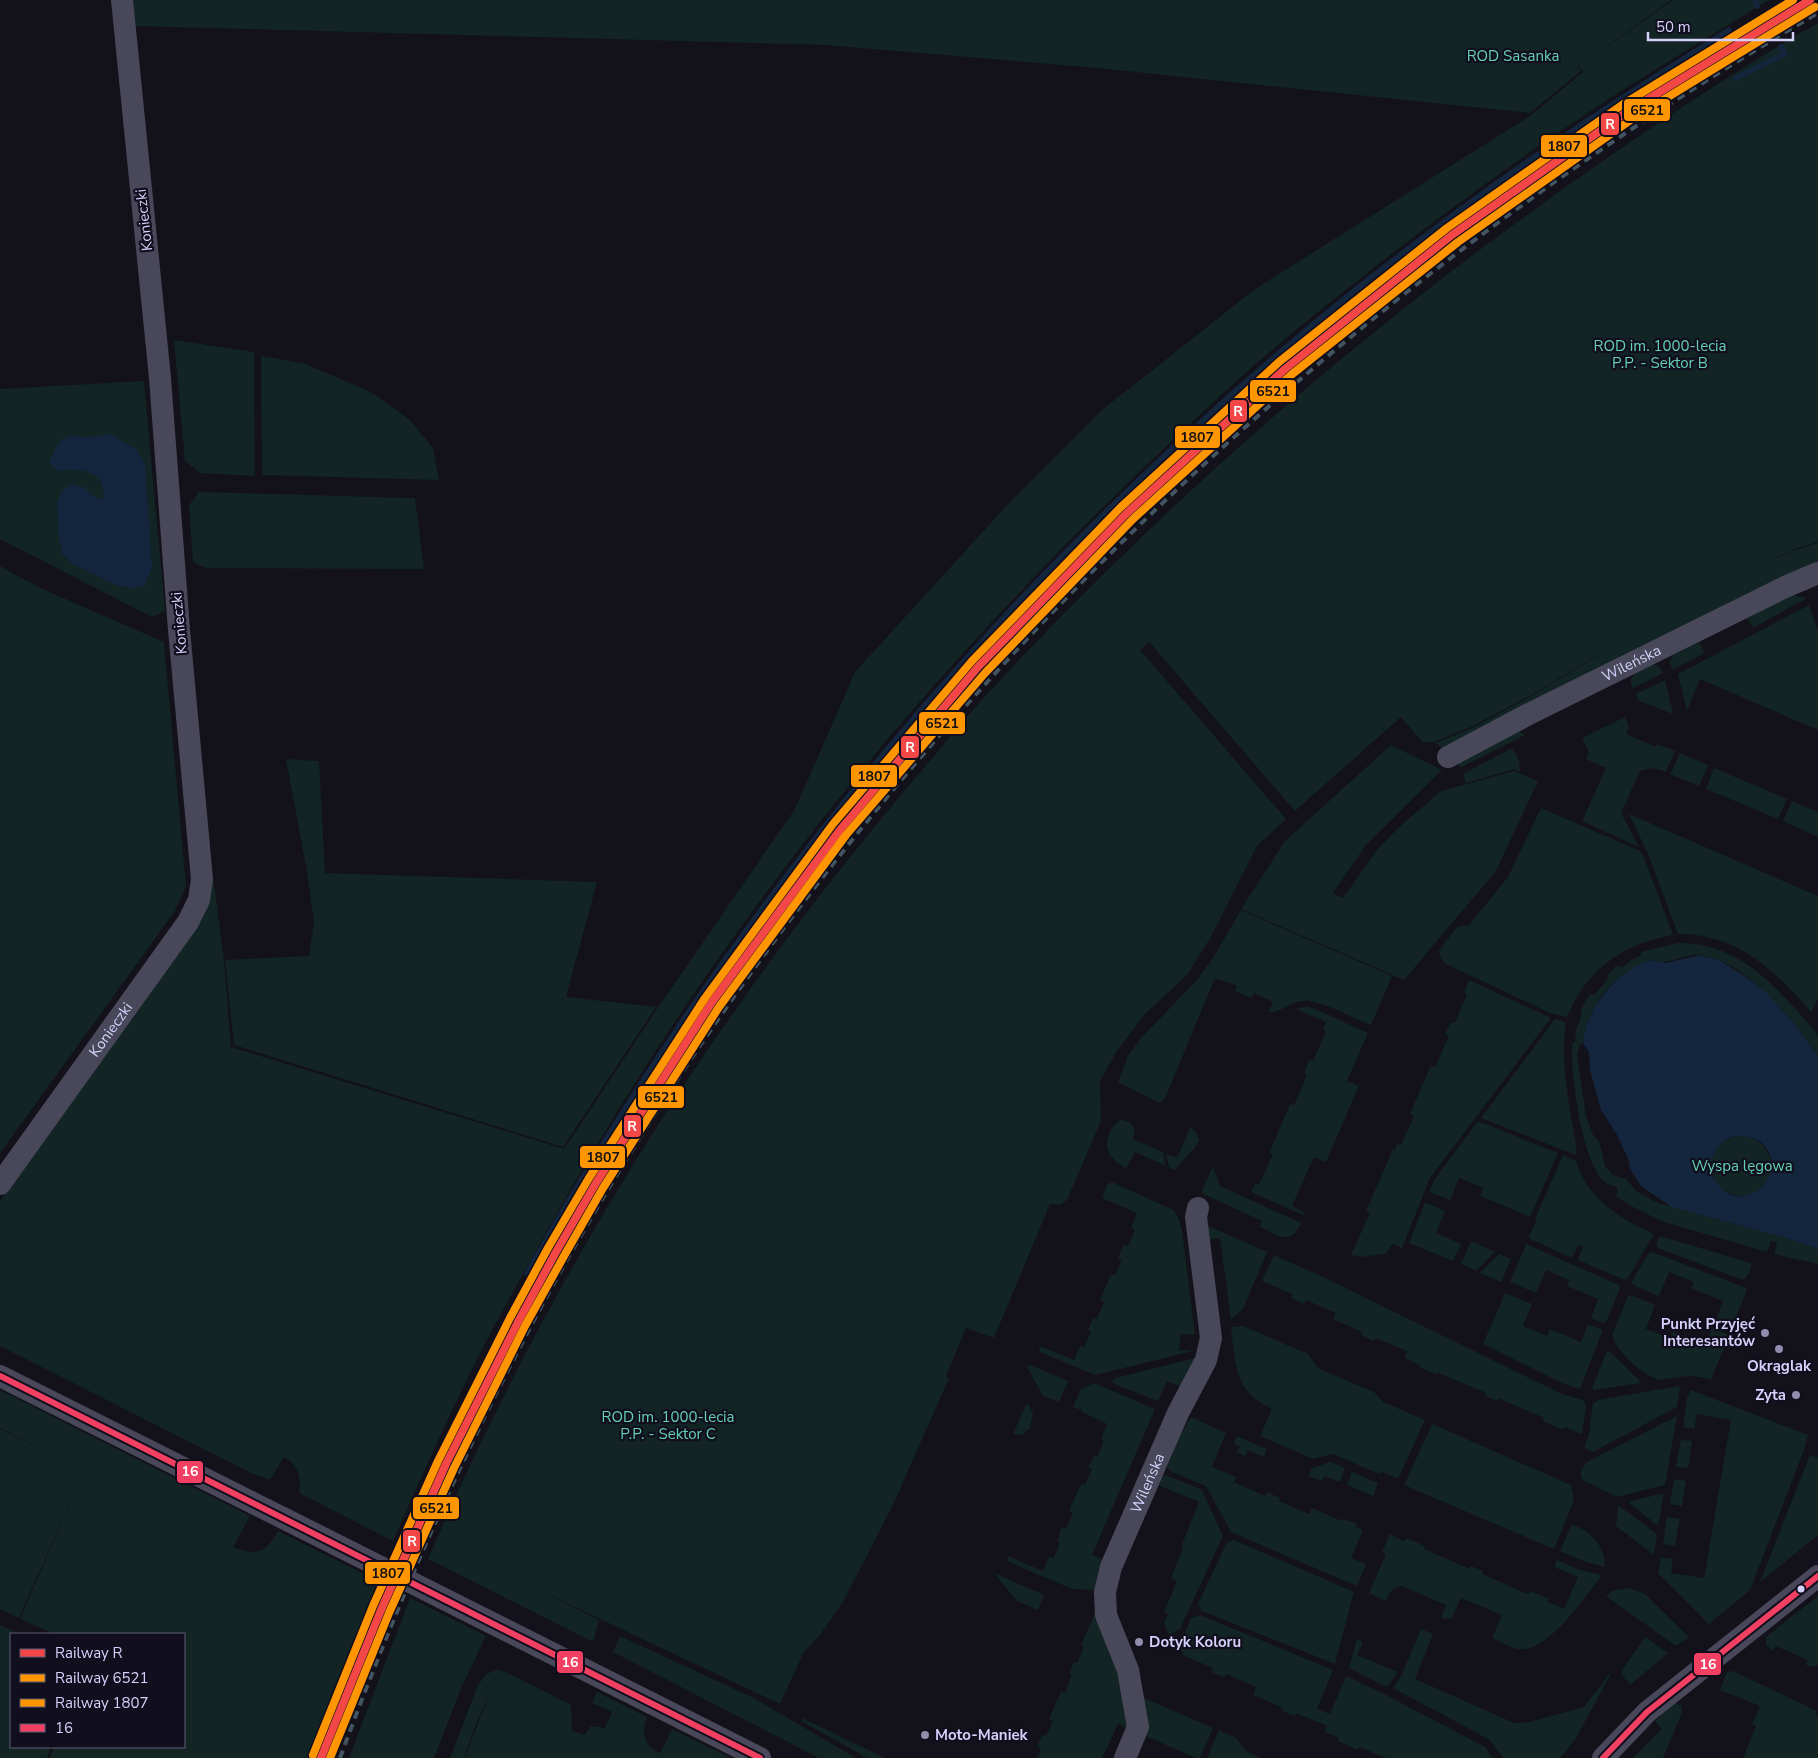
<svg xmlns="http://www.w3.org/2000/svg" width="1818" height="1758" viewBox="0 0 1818 1758" font-family="'Nunito Sans',sans-serif">
	<rect width="100%" height="100%" fill="#13121a"/>
	<path fill="#122424" d="M131,0H1671L1580,66L1673,0H1769C1694,46 1618,91 1546,141C1468,195 1391,253 1318,312C1249,367 1185,428 1122,489C983,624 854,770 741,927C660,1038 588,1155 522,1276C507,1303 491,1331 477,1359C447,1419 420,1480 393,1541L299,1493C302,1477 298,1466 284,1457L270,1480L251,1473L0,1346V1201L204,913L213,876L224,960L231,1047L564,1149L657,1009L795,809L855,672L1009,503L1102,410L1255,289L1530,116L1583,72L1579,66L1578,67L1581,71L1530,113L1097,68L826,45L133,26Z
		M1818,23V542L1798,548L1764,563L1798,549L1818,543V562L1443,749L1436,743L1472,728L1537,693L1671,610L1537,692L1471,727L1434,742H1422L1401,717L1295,811L1149,642L1140,650L1286,819L1257,846L1212,935L1187,975L1144,1015L1117,1051L1100,1081L1101,1121L1067,1200L1060,1205L1050,1204L994,1338L966,1328L946,1376L949,1378L893,1505L843,1602L820,1635L804,1652L780,1704L539,1590L599,1620L593,1642L428,1559C549,1277 714,1014 913,781C938,751 963,721 989,692C1121,550 1264,418 1417,298C1478,250 1540,205 1604,160C1674,112 1744,65 1818,23Z
		M174,340L254,352L255,476L200,473L185,461Z
		M261,356L303,363L371,392L410,420L433,448L439,480L262,475Z
		M144,381L165,611L152,617L0,539V389Z
		M199,492L415,498L424,569L206,568L193,562L189,505Z
		M0,566L38,587L164,642L186,886L175,911L0,1153Z
		M1791,595L1807,598L1753,628L1747,618Z
		M1809,605L1818,632V730L1700,679L1687,711L1678,674Z
		M1699,642L1705,653L1672,670L1670,662L1673,655Z
		M1653,664L1659,666L1663,673L1633,688C1625,674 1642,669 1653,664Z
		M1665,680L1673,714L1639,701L1636,694Z
		M1625,717L1629,727L1626,734L1656,747L1657,744L1675,751L1666,772L1653,768L1640,771L1621,813L1639,847L1582,821L1606,768L1586,759L1589,752L1582,738Z
		M1519,731L1525,735L1460,768L1458,763Z
		M1391,745L1442,770L1366,845L1333,893L1343,898L1377,850L1397,829L1441,791L1514,771L1538,781L1496,871L1404,980L1241,909L1285,841Z
		M1512,748L1519,760L1520,772L1514,769L1466,783L1463,774Z
		M1680,753L1708,765L1699,786L1670,774Z
		M286,759L319,761L325,873L597,882L566,997L656,1007L563,1147L234,1045L225,960L309,956L314,922L307,872Z
		M1714,768L1787,799L1778,819L1706,789Z
		M1792,801L1818,812V837L1783,821Z
		M1541,808L1640,851L1643,855L1673,935C1623,944 1587,969 1567,1017L1550,1013L1444,963L1440,956L1439,950H1442L1440,949L1457,927L1469,925L1508,877Z
		M1629,814L1818,896V999L1811,1012C1776,971 1736,933 1678,934L1648,854Z
		M1241,910L1392,976L1371,1025C1355,1019 1317,998 1302,1001C1290,1002 1281,1013 1269,1012L1273,1002L1254,993L1251,998L1235,991L1237,986L1215,978L1166,1096L1160,1103L1118,1082L1128,1056L1141,1038L1196,981L1211,961Z
		M1678,943C1730,942 1767,976 1799,1013C1804,1020 1816,1029 1818,1037C1818,1043 1818,1051 1818,1056C1792,1019 1749,963 1701,955C1684,952 1670,967 1653,960C1641,966 1628,971 1618,979C1598,995 1587,1018 1583,1043L1579,1046L1577,1055L1586,1116L1593,1135L1599,1141L1605,1166L1613,1175L1626,1179L1636,1191L1660,1204L1671,1206L1642,1187L1635,1178L1695,1213L1783,1237L1818,1249V1264L1774,1254L1777,1243L1771,1241L1767,1252L1661,1221L1633,1207L1616,1196L1618,1191L1616,1186C1612,1185 1608,1185 1605,1182C1581,1162 1571,1073 1572,1043L1575,1042L1576,1030L1582,1014L1580,1011L1590,994L1594,995L1609,978L1607,975L1618,965L1621,968L1630,961L1641,955V952Z
		M1469,980L1551,1018L1430,1178L1402,1248L1393,1244L1385,1254L1361,1257L1351,1255L1370,1213L1366,1211L1393,1149L1395,1150L1397,1144L1401,1145L1414,1116L1410,1114L1431,1065L1435,1067L1449,1036L1445,1034L1451,1022L1455,1023L1467,994L1464,992Z
		M1308,1006L1368,1033L1347,1081L1359,1086L1326,1162L1314,1157L1292,1206L1304,1212L1303,1215L1251,1192L1255,1184L1259,1185L1273,1154L1269,1153L1290,1104L1294,1105L1307,1075L1304,1074L1309,1060L1313,1061L1326,1032L1323,1030L1326,1022L1296,1009Z
		M1555,1019L1566,1022C1560,1063 1569,1104 1576,1144V1155L1481,1118Z
		M1121,1120C1133,1121 1136,1128 1133,1139L1163,1152L1166,1166L1135,1152L1126,1168C1111,1160 1102,1149 1110,1132C1113,1126 1115,1123 1121,1120Z
		M1478,1121L1558,1153L1530,1217L1480,1196L1483,1188L1459,1178L1450,1200L1429,1192L1434,1180Z
		M1190,1128L1195,1130L1199,1140L1194,1149L1174,1170L1169,1167L1166,1154L1177,1158Z
		M1711 1166a30 30 0 1 1 60 0a30 30 0 1 1-60 0Z
		M1563,1155L1576,1161C1587,1198 1620,1219 1654,1234L1628,1278L1625,1280L1578,1260L1583,1247L1578,1245L1572,1258L1528,1238L1536,1222L1535,1219Z
		M1212,1168L1214,1169L1220,1186L1301,1223C1290,1247 1278,1235 1260,1227L1262,1221L1201,1193Z
		M1112,1182L1173,1210L1178,1217L1182,1230L1195,1335L1181,1334L1179,1350L1193,1351L1095,1375L1040,1352L1039,1350L1040,1346L1074,1360L1080,1346L1084,1347L1091,1332L1088,1330L1093,1318L1097,1319L1104,1302L1100,1300L1111,1274L1115,1275L1122,1260L1118,1258L1124,1244L1128,1246L1135,1230L1131,1228L1137,1213L1102,1198L1107,1185Z
		M1425,1202L1445,1211L1436,1233L1461,1244L1453,1261L1409,1243Z
		M1206,1225L1267,1252L1243,1309L1231,1319L1220,1238L1206,1240Z
		M1660,1236L1751,1263C1752,1268 1748,1277 1743,1280L1658,1248L1656,1243Z
		M1471,1241L1495,1252L1476,1271L1461,1264Z
		M1526,1244L1619,1285L1620,1288L1606,1322L1603,1323L1591,1318L1598,1299L1567,1286L1569,1280L1546,1270L1536,1293L1510,1282Z
		M1652,1252L1746,1288L1747,1290L1732,1327L1716,1320L1723,1301L1691,1288L1694,1282L1669,1272L1659,1296L1635,1286L1631,1283L1648,1254Z
		M1499,1254L1511,1259L1501,1282L1480,1273Z
		M1274,1255L1323,1277L1562,1394L1583,1400L1586,1405L1582,1434L1564,1427L1563,1430L1543,1421L1544,1418L1498,1398L1497,1401L1485,1396L1486,1393L1439,1373L1438,1375L1419,1367L1420,1365L1405,1358L1407,1351L1376,1338L1374,1341L1361,1335L1362,1332L1333,1319L1336,1313L1306,1300L1304,1304L1291,1298L1292,1294L1262,1281Z
		M1505,1293L1532,1304L1523,1326L1547,1336L1550,1329L1581,1342L1588,1324L1601,1329L1602,1332L1580,1389L1562,1383L1483,1344Z
		M1631,1295L1655,1305L1646,1329L1670,1338L1673,1332L1705,1345L1712,1328L1729,1335L1711,1380C1697,1375 1686,1376 1672,1378C1668,1378 1663,1380 1660,1380C1643,1376 1616,1352 1612,1335L1628,1296Z
		M1243,1326L1308,1354L1318,1368L1374,1392L1383,1402L1425,1420L1398,1479L1383,1472L1379,1474L1333,1454L1313,1459L1260,1436L1272,1409C1234,1392 1235,1363 1231,1327Z
		M1607,1351L1610,1352L1639,1380L1640,1383L1594,1390L1592,1388Z
		M1199,1357L1183,1388L1167,1381L1158,1401L1114,1384L1112,1382L1115,1378Z
		M1030,1365L1068,1381L1059,1402L1043,1396L1027,1367Z
		M1094,1383L1155,1409L1092,1555L1101,1559L1103,1564L1094,1590L1072,1589L1007,1561L1008,1556L1043,1571L1049,1557L1054,1558L1060,1542L1057,1541L1062,1527L1066,1529L1073,1513L1069,1511L1081,1484L1085,1485L1092,1469L1088,1468L1094,1456L1097,1457L1104,1441L1101,1439L1107,1424L1082,1412V1410L1073,1407L1081,1389Z
		M1680,1386L1677,1407L1593,1452L1584,1448L1589,1434L1593,1404L1598,1400Z
		M0,1390L250,1516L233,1547C255,1556 266,1553 278,1531L380,1582L310,1758H50L54,1747H184V1634H54L20,1619L84,1471L19,1618L0,1609V1429L54,1456L0,1428Z
		M1691,1390L1808,1435L1804,1450L1750,1590L1709,1624L1658,1573L1661,1557L1673,1559L1671,1573L1704,1578L1731,1420L1697,1414L1694,1429L1683,1427L1687,1398Z
		M1028,1404L1033,1413L1030,1428L1022,1435L1013,1434L1026,1405Z
		M1677,1416L1665,1485L1617,1497L1583,1480C1578,1473 1582,1468 1587,1462Z
		M1191,1417L1226,1433L1212,1467L1236,1477L1234,1482L1265,1496L1267,1492L1280,1498L1279,1501L1309,1514L1312,1508L1342,1521L1344,1519L1357,1524L1356,1527L1363,1530L1351,1558L1366,1564L1357,1586L1231,1532L1206,1486L1172,1472L1167,1467L1179,1437Z
		M1432,1424L1571,1485L1574,1500L1554,1549L1404,1485Z
		M1237,1436L1267,1449L1264,1457L1248,1450L1245,1456L1237,1452L1240,1447L1234,1444Z
		M1681,1440L1692,1441L1688,1468L1676,1467Z
		M1810,1455L1818,1458V1535L1760,1582Z
		M1331,1462L1345,1468L1340,1482L1324,1476L1322,1481L1308,1476L1312,1468Z
		M1352,1472L1378,1483L1373,1496L1347,1485Z
		M1166,1475L1202,1490L1223,1536L1180,1629L1169,1635L1164,1623L1168,1614L1164,1612L1177,1581L1171,1578L1183,1548L1181,1547L1199,1502L1158,1485L1162,1477Z
		M1674,1479L1686,1481L1682,1506L1670,1504Z
		M1664,1493L1658,1526L1628,1502Z
		M1618,1505L1657,1534L1654,1555L1616,1526Z
		M1667,1517L1680,1519L1675,1546L1663,1544Z
		M1572,1524C1591,1532 1605,1545 1605,1567L1583,1561L1560,1551Z
		M1390,1534L1404,1541L1406,1538L1425,1546L1424,1549L1470,1569L1471,1566L1483,1571L1482,1574L1528,1594L1530,1591L1549,1599L1548,1602L1564,1609L1578,1577L1554,1567L1557,1560L1580,1570L1602,1575C1586,1596 1552,1646 1525,1649C1514,1651 1502,1642 1492,1638L1502,1615L1461,1598L1452,1618L1444,1619L1441,1618L1446,1605L1402,1586C1392,1587 1390,1593 1386,1601L1369,1593L1386,1554L1382,1552Z
		M1234,1540L1354,1592L1335,1664L1202,1611L1198,1604L1227,1542Z
		M994,1573L1044,1595L1038,1610L1017,1601Z
		M1628,1588L1645,1594L1689,1637L1676,1646L1606,1596L1612,1591Z
		M1818,1596V1665L1813,1667L1806,1665L1808,1660L1776,1646L1773,1651L1766,1645V1637Z
		M410,1598L486,1636L462,1686L434,1758H349Z
		M1095,1613L1120,1674L1128,1729L1118,1724L1102,1758H1037L1041,1748L1037,1747L1042,1735L1046,1736L1053,1721L1049,1719L1061,1691L1065,1693L1072,1675L1069,1674L1074,1662L1077,1663L1084,1647L1081,1645Z
		M1200,1615L1333,1670L1317,1709L1330,1714L1346,1676L1386,1695L1485,1747L1493,1758H1386L1360,1747L1358,1750L1338,1741L1339,1738L1325,1732L1327,1726L1296,1713L1295,1716L1282,1711L1283,1708L1253,1695L1256,1687L1226,1674L1224,1677L1211,1672L1213,1668L1182,1655L1183,1652L1173,1647L1183,1637L1191,1618Z
		M0,1625L20,1634H11V1747H51L47,1758H0Z
		M1421,1629L1433,1634L1415,1679L1514,1723L1529,1722L1584,1707L1614,1668L1575,1740L1560,1758H1503L1490,1740L1393,1688L1402,1674Z
		M620,1636L754,1698L856,1758H819L613,1652Z
		M1645,1637L1668,1653L1630,1685L1622,1675V1670Z
		M1357,1639L1363,1642L1357,1655L1398,1672L1387,1687L1349,1668Z
		M496,1670L506,1672L571,1705L572,1731L584,1735L591,1726L605,1728L612,1712L592,1703L597,1692L647,1717C641,1732 644,1747 660,1753L672,1729L731,1758H465L479,1720L495,1683L478,1719L464,1758H450L478,1685L486,1674Z
		M1733,1671L1817,1711L1816,1716L1818,1717V1758H1743L1756,1726L1752,1724L1760,1706L1720,1690L1727,1672Z
		M1140,1696L1213,1728L1200,1758H1196L1148,1737L1145,1733Z
		M1674,1703L1681,1705L1682,1713L1663,1758H1633L1662,1729L1655,1721Z
		M802,1718L885,1758H867L801,1721Z
		M1219,1730L1236,1738L1246,1751L1261,1758H1207Z"/>
	<path fill="#14253e" fill-rule="evenodd" d="M110,434L137,450L145,465L152,568L144,586L133,589L116,585L71,563L62,553L59,540L57,503L62,491L72,484L85,488L92,496L103,500C108,469 79,468 57,471L49,462L59,442L68,436L89,437Z
		M1700,955L1719,960L1746,977L1765,991L1793,1022L1818,1056V1249L1783,1237L1672,1207L1642,1187L1630,1169L1628,1158L1617,1135L1601,1110L1590,1070L1589,1052L1583,1043L1586,1026L1595,1006L1608,989L1619,978L1636,966L1650,960L1666,963ZM1744,1136C1749,1137 1755,1139 1759,1141C1797,1170 1739,1226 1713,1177C1706,1163 1716,1145 1729,1138C1733,1136 1740,1136 1744,1136Z"/>
	<g fill="none" stroke-linecap="round" stroke-linejoin="round">
		<path stroke="#14253e" stroke-width="5.5" d="M1756,0L1757,6
			M1736,78L1785,54L1781,47
			M527,1273C737,897 1018,561 1354,291C1432,229 1513,170 1596,115C1640,86 1685,58 1729,30"/>
		<g stroke="#49485a" stroke-width="22">
			<path id="s1" d="M1448,757L1527,715L1785,587L1818,573"/>
			<path id="s2" d="M0,1184L188,922L199,900L202,879L179,630L160,378L122,0"/>
			<path d="M0,1376L287,1520"/>
			<path d="M651,1703L760,1758"/>
			<path id="s3" d="M1125,1758L1138,1727L1128,1670L1106,1615L1105,1592L1111,1567L1178,1413L1206,1360L1211,1338L1196,1217L1198,1208"/>
			<path d="M1603,1758L1647,1712L1818,1576"/>
		</g>
		<path stroke="#425461" stroke-width="4" stroke-dasharray="8 6" stroke-linecap="butt" d="M340,1758C413,1559 501,1367 610,1186C903,701 1329,297 1818,13"/>
		<path stroke="#49485a" stroke-width="22" d="M287,1520L651,1703"/>
		<g stroke="#110e1e" stroke-width="10">
			<path id="bus-1" d="M0,1376L760,1758
				M1603,1758L1647,1712L1818,1576"/>
		</g>
		<use href="#bus-1" stroke="#f24062" stroke-width="6"/>
		<g stroke="#110e1e" stroke-width="11">
			<path id="rail-1" d="M321,1758L381,1610L446,1464L518,1322L556,1252L596,1183L712,1002L840,830L978,667L1127,513L1285,369L1452,235L1627,112L1810,0"/>
		</g>
		<g stroke="#110e1e" stroke-width="11">
			<path id="rail-2" d="M330,1758L389,1613L454,1468L525,1326L564,1256L603,1188L719,1007L846,835L985,673L1133,519L1291,375L1458,242L1632,119L1815,7"/>
		</g>
		<g stroke="#110e1e" stroke-width="11">
			<path id="rail-3" d="M313,1755L373,1606L438,1461L510,1318L548,1248L589,1178L705,998L833,824L972,661L1121,507L1279,362L1447,228L1622,105L1793,0"/>
		</g>
		<use href="#rail-1" stroke="#f34646" stroke-width="8"/>
		<use href="#rail-2" stroke="#ff9500" stroke-width="8"/>
		<use href="#rail-3" stroke="#ff9500" stroke-width="8"/>
	</g>
	<g fill="#908eac" stroke="#110e1e" stroke-width="2">
		<circle cx="1765" cy="1333" r="5"/>
		<circle cx="1779" cy="1349" r="5"/>
		<circle cx="1796" cy="1395" r="5"/>
		<circle cx="1139" cy="1642" r="5"/>
		<circle cx="925" cy="1735" r="5"/>
	</g>
	<circle fill="#d4d1fa" stroke="#110e1e" stroke-width="2" cx="1801" cy="1589" r="4.5"/>
	<g text-anchor="middle" stroke-width="4.5" stroke-linejoin="round" paint-order="stroke">
		<g font-size="15" fill="#65d1b3" stroke="#110e1e">
			<text x="1513" y="61">ROD Sasanka</text>
			<text x="1660" y="351">ROD im. 1000-lecia<tspan x="1660" dy="17">P.P. - Sektor B</tspan></text>
			<text x="1742" y="1171">Wyspa lęgowa</text>
			<text x="668" y="1422">ROD im. 1000-lecia<tspan x="668" dy="17">P.P. - Sektor C</tspan></text>
		</g>
		<g font-size="15" fill="#d4d1fa" stroke="#110e1e">
			<text transform="translate(144 220) rotate(-96)" y="5">Konieczki</text>
			<text transform="translate(179 623) rotate(-95)" y="5">Konieczki</text>
			<text dy="5" stroke="none"><textPath href="#s1" startOffset="206">Wileńska</textPath></text>
			<text dy="5" stroke="none"><textPath href="#s2" startOffset="190">Konieczki</textPath></text>
			<text dy="5" stroke="none"><textPath href="#s3" startOffset="291">Wileńska</textPath></text>
		</g>
		<g font-size="15" font-weight="bold" fill="#d4d1fa" stroke="#110e1e" text-anchor="end">
			<text x="1755" y="1329">Punkt Przyjęć<tspan x="1755" dy="17">Interesantów</tspan></text>
			<text x="1779" y="1371" text-anchor="middle">Okrąglak</text>
			<text x="1786" y="1400">Zyta</text>
			<text x="1149" y="1647" text-anchor="start">Dotyk Koloru</text>
			<text x="935" y="1740" text-anchor="start">Moto-Maniek</text>
		</g>
	</g>
	<g stroke="#110e1e" stroke-width="2">
		<rect x="1623" y="98" width="48" height="24" rx="5" fill="#ff9500"/>
		<rect x="1600" y="112" width="20" height="24" rx="5" fill="#f34646"/>
		<rect x="1540" y="134" width="48" height="24" rx="5" fill="#ff9500"/>
		<rect x="1249" y="379" width="48" height="24" rx="5" fill="#ff9500"/>
		<rect x="1229" y="399" width="19" height="24" rx="5" fill="#f34646"/>
		<rect x="1174" y="425" width="47" height="24" rx="5" fill="#ff9500"/>
		<rect x="918" y="711" width="48" height="24" rx="5" fill="#ff9500"/>
		<rect x="900" y="735" width="20" height="24" rx="5" fill="#f34646"/>
		<rect x="850" y="764" width="48" height="24" rx="5" fill="#ff9500"/>
		<rect x="637" y="1085" width="48" height="24" rx="5" fill="#ff9500"/>
		<rect x="623" y="1114" width="19" height="24" rx="5" fill="#f34646"/>
		<rect x="579" y="1145" width="47" height="24" rx="5" fill="#ff9500"/>
		<rect x="176" y="1460" width="28" height="24" rx="5" fill="#f24062"/>
		<rect x="412" y="1496" width="48" height="24" rx="5" fill="#ff9500"/>
		<rect x="402" y="1529" width="19" height="24" rx="5" fill="#f34646"/>
		<rect x="364" y="1561" width="47" height="24" rx="5" fill="#ff9500"/>
		<rect x="556" y="1650" width="28" height="24" rx="5" fill="#f24062"/>
		<rect x="1693" y="1652" width="29" height="24" rx="5" fill="#f24062"/>
	</g>
	<g font-size="14" text-anchor="middle" font-weight="bold" fill="#fff">
		<text x="1610" y="129">R</text>
		<text x="1238" y="416">R</text>
		<text x="910" y="752">R</text>
		<text x="632" y="1131">R</text>
		<text x="190" y="1476">16</text>
		<text x="412" y="1546">R</text>
		<text x="570" y="1667">16</text>
		<text x="1708" y="1669">16</text>
	</g>
	<g font-size="14" text-anchor="middle" font-weight="bold" fill="#111">
		<text x="1647" y="115">6521</text>
		<text x="1564" y="151">1807</text>
		<text x="1273" y="396">6521</text>
		<text x="1197" y="442">1807</text>
		<text x="942" y="728">6521</text>
		<text x="874" y="781">1807</text>
		<text x="661" y="1102">6521</text>
		<text x="603" y="1162">1807</text>
		<text x="436" y="1513">6521</text>
		<text x="388" y="1578">1807</text>
	</g>
	<rect x="10" y="1633" width="175" height="115" fill="#110e1e" stroke="#5f5c76"/>
	<rect x="20" y="1649" width="25" height="8" fill="#f34646" stroke="#5f5c76"/>
	<text x="55" y="1658" font-size="15" fill="#d4d1fa">Railway R</text>
	<rect x="20" y="1674" width="25" height="8" fill="#ff9500" stroke="#5f5c76"/>
	<text x="55" y="1683" font-size="15" fill="#d4d1fa">Railway 6521</text>
	<rect x="20" y="1699" width="25" height="8" fill="#ff9500" stroke="#5f5c76"/>
	<text x="55" y="1708" font-size="15" fill="#d4d1fa">Railway 1807</text>
	<rect x="20" y="1724" width="25" height="8" fill="#f24062" stroke="#5f5c76"/>
	<text x="55" y="1733" font-size="15" fill="#d4d1fa">16</text>
	<path d="M1648 32v8h145v-8" fill="none" stroke="#d4d1fa" stroke-width="2.5"/>
	<text x="1656" y="32" font-size="15" fill="#d4d1fa" stroke="#110e1e" stroke-width="4" paint-order="stroke">50 m</text>
</svg>
